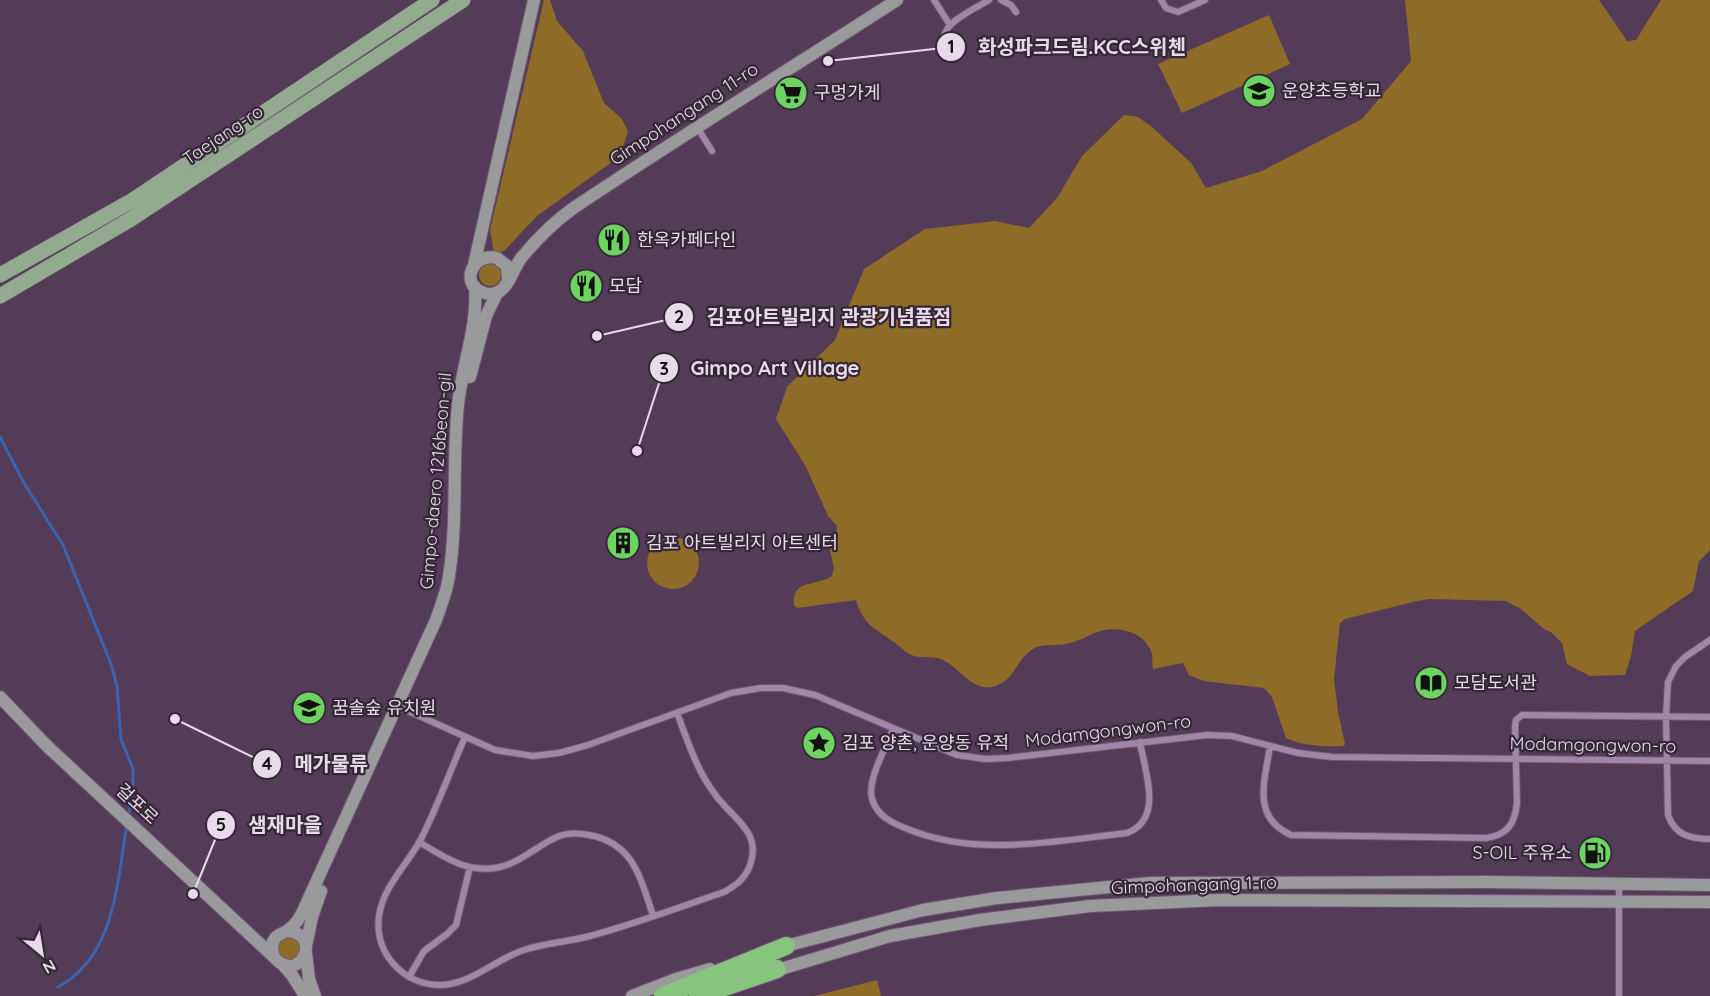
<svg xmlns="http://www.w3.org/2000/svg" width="1710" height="996" viewBox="0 0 1710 996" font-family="Quicksand,'Noto Sans KR',sans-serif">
	<rect width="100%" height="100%" fill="#543b58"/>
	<path fill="#8e6b26" d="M544,0H550L557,21L583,51L604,103L622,119L628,131L620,156L537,216L504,251L494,253L490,230Z
		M1405,0H1599L1627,41L1636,40L1661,0H1710V550L1699,561L1693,591L1635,631L1631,656L1625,675L1590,676L1567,664L1562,643L1551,632L1544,629L1521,609L1506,601L1429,599L1417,601L1345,619L1340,623L1334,679L1338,712L1345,744L1344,746C1325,747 1303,746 1286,738L1272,697L1264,688L1203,681L1189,675L1183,663L1153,669C1152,664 1153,657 1151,651C1144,632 1118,626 1100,631C1090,634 1081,641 1070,643C1058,647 1041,642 1030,651C1015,662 1013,684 991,687C972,690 960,669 945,661C935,655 924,659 914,656C907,654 901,647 895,643C876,629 863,625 856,600L797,608L794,606C791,578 816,587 832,576L834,568L830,551L836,536L837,526L828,516L806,467L776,419L787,387L835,340L864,269L925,229L995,221L1029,228L1057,198L1082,156L1124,115L1138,117L1152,127L1191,163L1206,188L1262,171L1362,119L1411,61Z
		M1269,15L1290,64L1182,113L1158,64Z
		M479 275a11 11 0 1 1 22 0a11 11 0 1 1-22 0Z
		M647 563a26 26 0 1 1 52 0a26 26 0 1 1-52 0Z
		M278 949a11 11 0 1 1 22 0a11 11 0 1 1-22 0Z
		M877,980L881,996H814Z"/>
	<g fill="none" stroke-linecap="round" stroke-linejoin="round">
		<path stroke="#3a64b2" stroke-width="3" d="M0,437L24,483L63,545L111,664L117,686L121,739L133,769V791L128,818
			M58,987C116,956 117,881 127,824"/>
		<g stroke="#6e5971" stroke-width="8">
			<path id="street" d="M934,0L950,25
				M1001,0L1011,5L1016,12
				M1161,0L1166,8L1178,12L1205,0
				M956,55C953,51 947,45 945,39C940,24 978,7 989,0
				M697,127L712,151
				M1710,640L1685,657L1676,666L1668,682L1666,716L1668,815C1675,835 1690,839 1710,839
				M397,706L495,750L533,756L559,753L588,745L731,693L761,688H783L815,695L957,755L985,759L1008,758L1207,735L1232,736L1298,753L1332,757L1710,761
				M893,729C886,748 867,779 872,799C877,815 890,822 905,828C976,858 1054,841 1127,833C1164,819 1145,772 1140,742
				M465,737C450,771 437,808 420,841C406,866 383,887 379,916C374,954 404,985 440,985C470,985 496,959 524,950C545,943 568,942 590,936C635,924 680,907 724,892C737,885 747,877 751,862C759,835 739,822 723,804C716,797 711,789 706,781C693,760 686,736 677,713
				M1270,746C1265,781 1251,817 1291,835L1486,838C1508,835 1515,823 1517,803L1515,727L1516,720L1522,715L1710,717
				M419,842C444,857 465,872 495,868C518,865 536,846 557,837C566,833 579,833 589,835C634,843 640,878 653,915
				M409,977L424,951L447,934L456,925L470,867
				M1619,996V885"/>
		</g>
		<g stroke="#6e5971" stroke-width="14">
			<path id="secondary" d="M474,265L534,0
				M508,279L507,266L497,258C472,252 460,284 482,292C488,295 495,294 500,291C510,284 514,267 522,257C537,239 556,220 575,207C681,136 790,69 897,0
				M470,377L486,316L497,293
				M0,697L47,746L274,957
				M287,931C322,933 302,980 279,962C271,956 270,944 276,937C280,933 285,933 288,930C295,925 300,918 303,911L436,620C441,606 447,591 449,576C458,519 452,462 458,405C462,365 478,327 475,287
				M306,946L312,917L321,891
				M778,948L923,910L997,898L1150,883L1487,882L1710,885
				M306,953L309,979L315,996
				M283,965L292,975L305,996
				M771,972L890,936L980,920L1090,906L1219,900L1710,902
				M632,996L673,980L710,969"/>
		</g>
		<g stroke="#6e5971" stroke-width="16">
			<path id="primary" d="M0,275L133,200L432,0
				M0,296L131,219L463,0"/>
		</g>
		<g stroke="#6e5971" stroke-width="20">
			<path id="highway" d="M663,996L786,946
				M698,996L777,969"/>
		</g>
		<use href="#street" stroke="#a286a7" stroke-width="6"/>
		<use href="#secondary" stroke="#9a999b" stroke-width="12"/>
		<use href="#primary" stroke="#92ab8e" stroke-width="15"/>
		<use href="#highway" stroke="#87c47e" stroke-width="18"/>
	</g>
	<defs>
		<g id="school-disc" transform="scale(1.725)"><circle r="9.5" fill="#6dd361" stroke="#332735"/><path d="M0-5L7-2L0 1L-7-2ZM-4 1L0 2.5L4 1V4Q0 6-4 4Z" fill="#111"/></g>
		<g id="supermarket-disc" transform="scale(1.725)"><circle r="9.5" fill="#6dd361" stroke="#332735"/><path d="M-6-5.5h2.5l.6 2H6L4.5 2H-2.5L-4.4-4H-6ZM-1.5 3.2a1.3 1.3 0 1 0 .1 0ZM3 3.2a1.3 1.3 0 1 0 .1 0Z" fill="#111"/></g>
		<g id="restaurant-disc" transform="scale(1.725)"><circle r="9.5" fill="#6dd361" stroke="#332735"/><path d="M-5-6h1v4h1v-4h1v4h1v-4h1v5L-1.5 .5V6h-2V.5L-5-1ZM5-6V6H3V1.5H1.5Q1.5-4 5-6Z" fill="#111"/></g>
		<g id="building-disc" transform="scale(1.725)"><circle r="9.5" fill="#6dd361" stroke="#332735"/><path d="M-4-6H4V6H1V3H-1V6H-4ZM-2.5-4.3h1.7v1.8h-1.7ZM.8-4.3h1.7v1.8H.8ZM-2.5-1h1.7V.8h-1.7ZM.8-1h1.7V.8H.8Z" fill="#111"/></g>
		<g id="library-disc" transform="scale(1.725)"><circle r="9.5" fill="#6dd361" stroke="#332735"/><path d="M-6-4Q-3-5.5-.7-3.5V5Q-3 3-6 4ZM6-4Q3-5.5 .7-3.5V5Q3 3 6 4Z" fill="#111"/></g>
		<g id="sight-disc" transform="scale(1.725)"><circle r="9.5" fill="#6dd361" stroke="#332735"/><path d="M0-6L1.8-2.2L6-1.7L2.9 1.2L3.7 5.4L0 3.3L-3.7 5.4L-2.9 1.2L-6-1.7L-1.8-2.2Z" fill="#111"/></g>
		<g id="fuel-disc" transform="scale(1.725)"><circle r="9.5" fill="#6dd361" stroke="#332735"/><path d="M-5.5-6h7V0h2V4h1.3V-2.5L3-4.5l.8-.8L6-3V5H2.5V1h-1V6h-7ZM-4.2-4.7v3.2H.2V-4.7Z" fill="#111"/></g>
	</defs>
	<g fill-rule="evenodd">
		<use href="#school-disc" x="1259" y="91"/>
		<use href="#supermarket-disc" x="791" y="93"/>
		<use href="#restaurant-disc" x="614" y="240"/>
		<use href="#restaurant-disc" x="586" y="286"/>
		<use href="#building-disc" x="623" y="543"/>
		<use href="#library-disc" x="1431" y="683"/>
		<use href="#school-disc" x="309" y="708"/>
		<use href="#sight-disc" x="819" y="743"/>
		<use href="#fuel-disc" x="1595" y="853"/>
	</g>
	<g text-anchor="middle" stroke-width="4.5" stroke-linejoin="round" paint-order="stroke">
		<g font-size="18" fill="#e9daeb" stroke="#332735" text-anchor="start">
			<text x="1282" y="97">운양초등학교</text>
			<text x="814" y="99">구멍가게</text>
			<text x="637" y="246">한옥카페다인</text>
			<text x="609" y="292">모담</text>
			<text x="646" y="549">김포 아트빌리지 아트센터</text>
			<text x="1454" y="689">모담도서관</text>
			<text x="332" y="714">꿈솔숲 유치원</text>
			<text x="842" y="749">김포 양촌, 운양동 유적</text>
			<text x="1572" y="859" text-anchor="end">S-OIL 주유소</text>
		</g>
		<g font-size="18" fill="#e9daeb" stroke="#332735">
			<text transform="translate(684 114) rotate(-33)" y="6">Gimpohangang 11-ro</text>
			<text transform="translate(223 135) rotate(-34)" y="6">Taejang-ro</text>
			<text transform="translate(436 481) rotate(-85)" y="6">Gimpo-daero 1216beon-gil</text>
			<text transform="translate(1108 731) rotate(-7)" y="6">Modamgongwon-ro</text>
			<text transform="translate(1593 745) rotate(1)" y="6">Modamgongwon-ro</text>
			<text transform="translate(137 804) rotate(43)" y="6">걸포로</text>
			<text transform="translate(1194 885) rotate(-2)" y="6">Gimpohangang 1-ro</text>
		</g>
	</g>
	<path fill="none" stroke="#e9daeb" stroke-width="2" d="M828 61L951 47M597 336L679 317M637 451L664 368M175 719L267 764M193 894L221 825"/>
	<g fill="#e9daeb" stroke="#332735" stroke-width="2">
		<circle cx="828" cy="61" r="6"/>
		<circle cx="597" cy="336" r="6"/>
		<circle cx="637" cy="451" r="6"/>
		<circle cx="175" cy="719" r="6"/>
		<circle cx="193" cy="894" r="6"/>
		<circle cx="951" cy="47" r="15"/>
		<circle cx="679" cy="317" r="15"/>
		<circle cx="664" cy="368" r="15"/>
		<circle cx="267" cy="764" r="15"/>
		<circle cx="221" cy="825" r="15"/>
	</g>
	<g font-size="18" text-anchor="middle" font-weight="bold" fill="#111">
		<text x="951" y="53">1</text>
		<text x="679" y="323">2</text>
		<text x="664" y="375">3</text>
		<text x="267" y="770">4</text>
		<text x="221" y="831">5</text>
	</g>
	<g font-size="20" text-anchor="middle" font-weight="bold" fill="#e9daeb" stroke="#332735" stroke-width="4.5" stroke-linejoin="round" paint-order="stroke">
		<text x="1082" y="54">화성파크드림.KCC스위첸</text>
		<text x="829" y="324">김포아트빌리지 관광기념품점</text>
		<text x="775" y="375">Gimpo Art Village</text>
		<text x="331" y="771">메가물류</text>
		<text x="285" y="832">샘재마을</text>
	</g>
	<g transform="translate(42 954) rotate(150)" stroke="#332735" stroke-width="4.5" paint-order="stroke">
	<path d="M0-4.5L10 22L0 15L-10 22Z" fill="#e9daeb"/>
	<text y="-9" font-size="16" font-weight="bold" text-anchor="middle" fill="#e9daeb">N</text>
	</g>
</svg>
